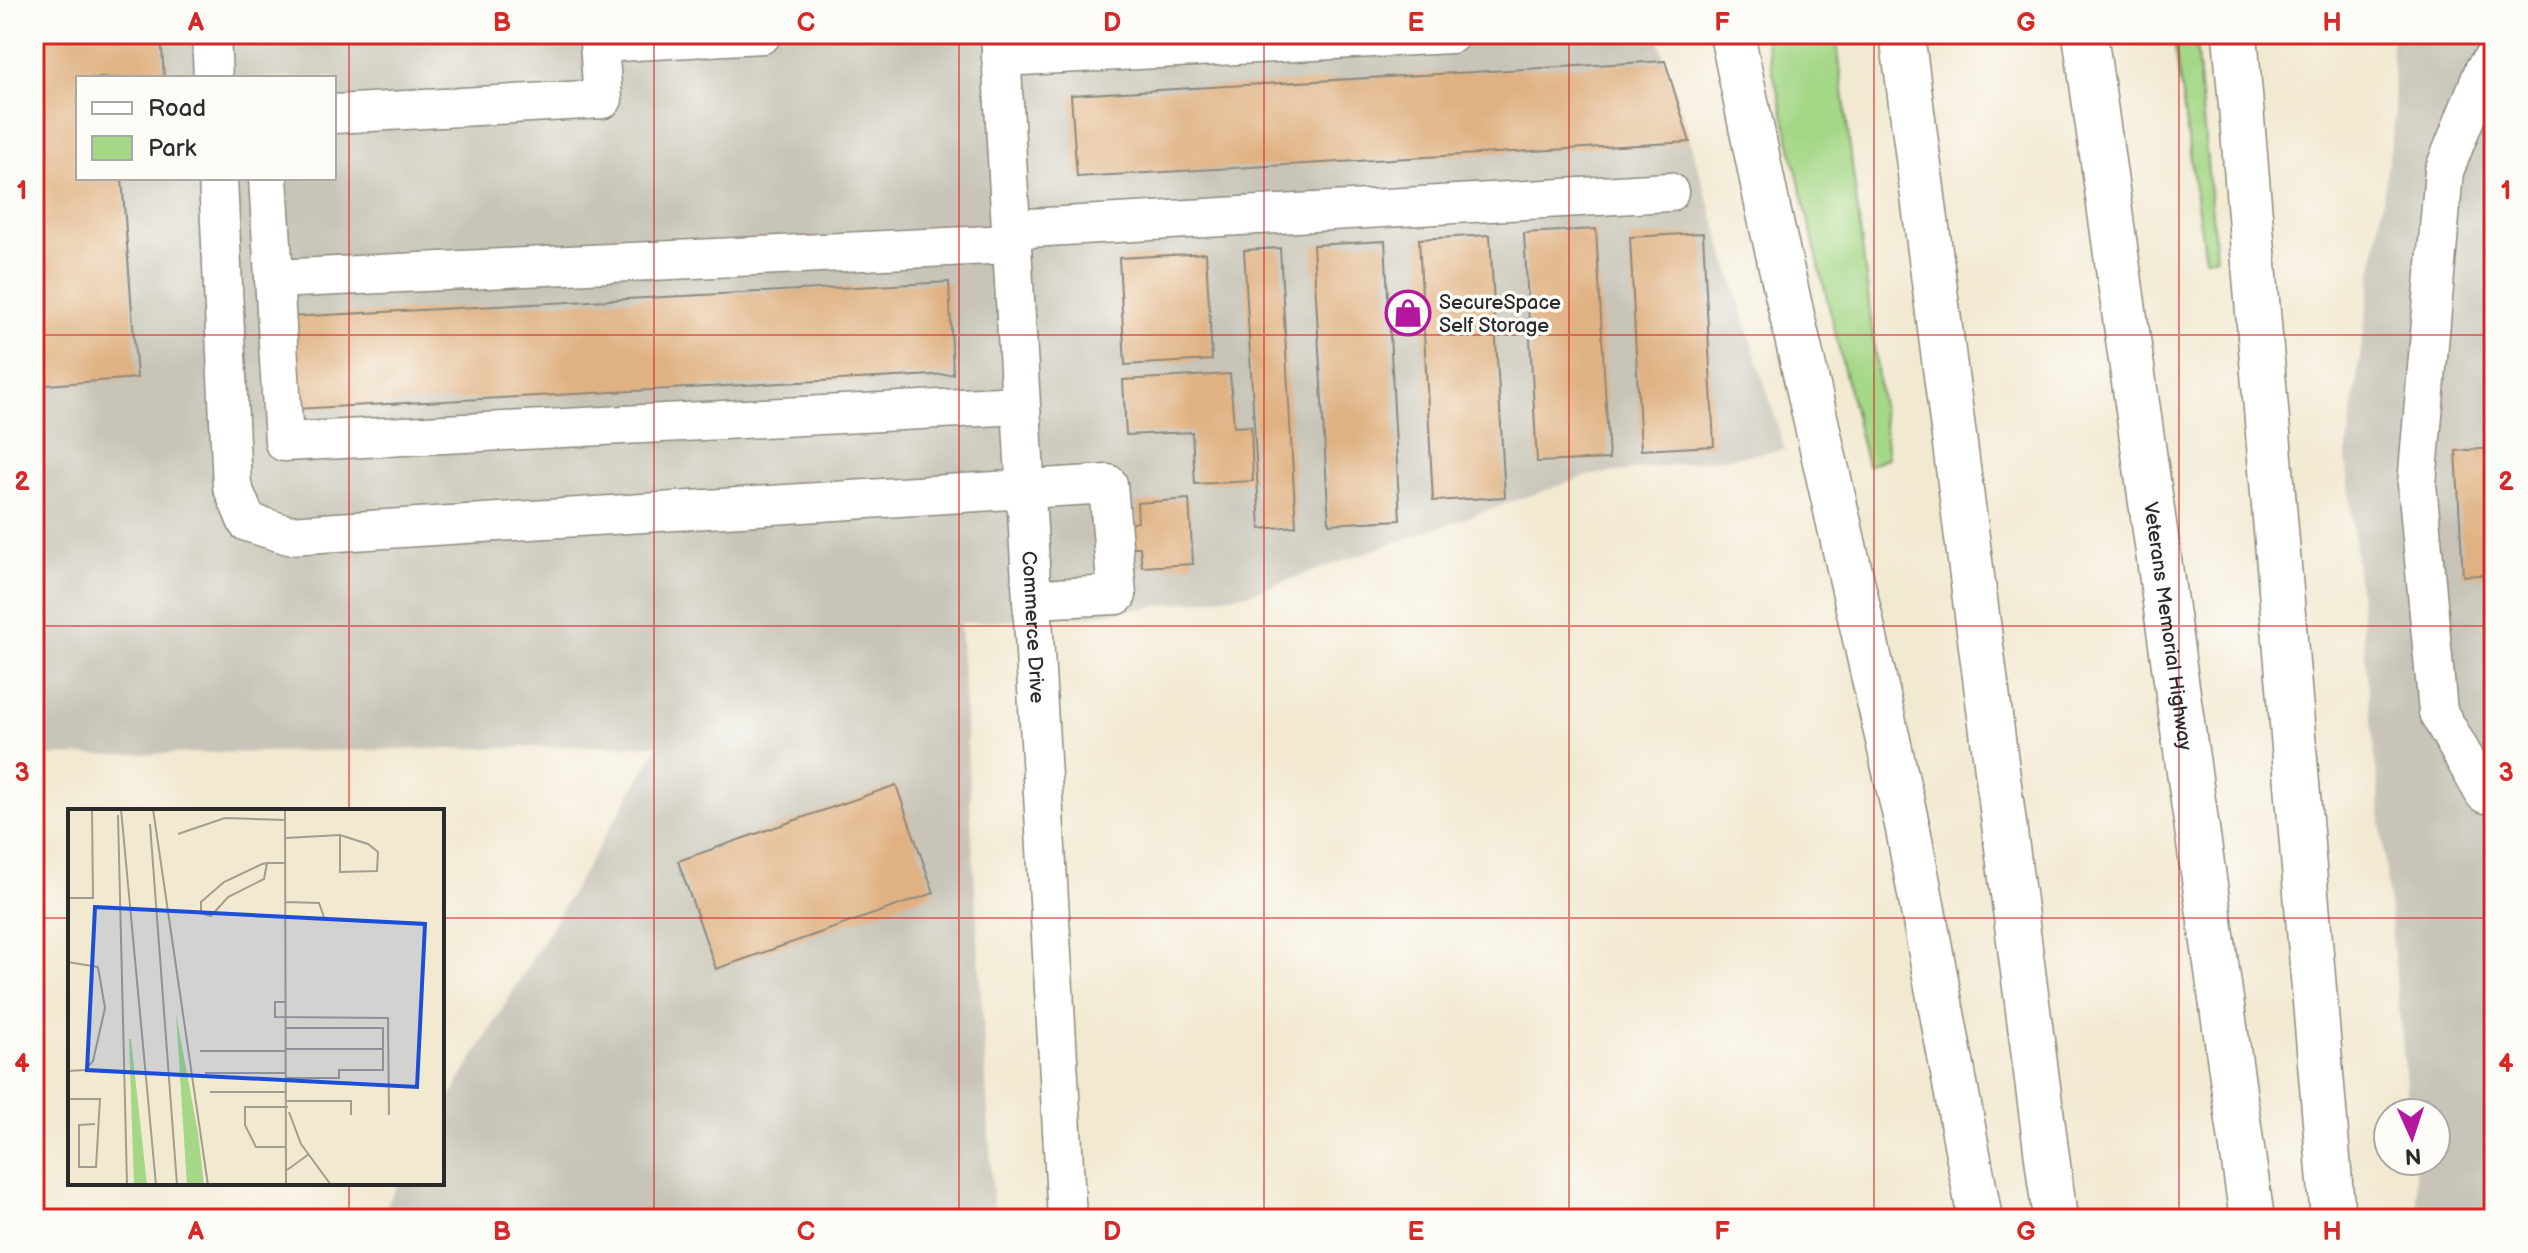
<svg xmlns="http://www.w3.org/2000/svg" width="2528" height="1253" viewBox="0 0 2528 1253" font-family="'Balsamiq Sans',sans-serif">
	<rect width="100%" height="100%" fill="#fdfcf7"/>
	<filter id="ink" filterUnits="userSpaceOnUse"><feTurbulence type="fractalNoise" baseFrequency=".0125" numOctaves="2"/><feDisplacementMap in="SourceGraphic" scale="16" xChannelSelector="R" yChannelSelector="G"/><feConvolveMatrix kernelMatrix="1 2 1 2 8 2 1 2 1" color-interpolation-filters="sRGB"/></filter>
	<filter id="wash" filterUnits="userSpaceOnUse"><feTurbulence type="fractalNoise" baseFrequency=".006" numOctaves="4" result="noise"/><feDisplacementMap in="SourceGraphic" scale="32" xChannelSelector="R" yChannelSelector="G"/><feGaussianBlur stdDeviation="1.8" result="paint"/><feColorMatrix in="noise" values="0 0 0 0 0 0 0 0 0 0 0 0 0 0 0 0 0 1.4 0 .05"/><feComposite in="paint" operator="in"/></filter>
	<g filter="url(#wash)">
		<rect width="100%" height="100%" fill="#f2e9d1"/>
		<path fill="#c8c4b8" fill-rule="evenodd" d="M34,34H1657L1785,450L1586,476L1250,593L1095,615L960,623L994,1219H378L399,1183H442V1111L659,745L34,756ZM78,78H334V178H78Z
			M2391,34H2494V1219H2419L2414,1161H2436V1113H2409L2346,455L2395,115Z"/>
		<path fill="#a4d786" stroke="#688158" stroke-width="2" d="M1764,34H1836L1888,458L1867,466Z
			M2173,34H2195L2216,257L2205,259Z"/>
		<g id="blocks">
			<path fill="#e0b283" d="M34,34H161L164,78H78V178H122L137,378L34,386Z
				M1665,61L1690,142L1077,177L1071,95Z
				M1596,229L1609,459L1537,462L1524,233Z
				M1703,233L1714,446L1641,450L1630,237Z
				M1490,235L1505,497L1433,501L1419,239Z
				M1385,241L1400,520L1329,524L1313,245Z
				M1280,248L1296,526L1260,529L1244,250Z
				M1206,253L1212,360L1125,365L1119,258Z
				M949,282L953,374L294,409L289,317Z
				M1230,374L1234,427L1251,426L1253,481L1195,484L1192,432L1126,435L1123,380Z
				M2494,448V574L2463,576L2456,451Z
				M1189,499L1193,564L1142,567L1140,547H1131L1129,524L1138,522L1137,503Z
				M896,785L934,893L716,969L678,861Z"/>
		</g>
	</g>
	<g filter="url(#ink)">
		<use href="#blocks" fill-opacity="0" stroke="#8e8a7e" stroke-width="2"/>
		<g fill="none" stroke-linecap="round" stroke-linejoin="round">
			<g stroke="#8e8a7e" stroke-width="41">
				<g id="minor">
					<path d="M211,34L213,78"/>
					<path id="s1" d="M1000,34L1067,1219"/>
					<path d="M1001,57L1451,34"/>
					<path d="M2494,57L2484,70L2444,171L2417,484L2438,712L2484,793L2494,796"/>
					<path d="M334,114L603,99L599,43L762,34"/>
					<path d="M218,178L232,486L247,522L289,535L1108,484L1117,595L1032,599"/>
					<path d="M268,178L284,442L1020,405"/>
					<path d="M1011,229L1669,192"/>
					<path d="M274,279L1011,244"/>
				</g>
			</g>
			<g stroke="#8e8a7e" stroke-width="47">
				<g id="highway">
					<path d="M1732,34L1770,218L1908,829L1980,1219"/>
					<path d="M1902,34L2055,1219"/>
					<path id="s2" d="M2085,34L2252,1219"/>
					<path d="M2235,34L2333,1219"/>
				</g>
			</g>
			<use href="#minor" stroke="#fff" stroke-width="38"/>
			<use href="#highway" stroke="#fff" stroke-width="44"/>
		</g>
	</g>
	<path fill="none" stroke="#d62828" stroke-width="2" stroke-opacity="0.55" d="M349,34V811M654,34V1219M959,34V1219M1264,34V1219M1569,34V1219M1874,34V1219M2179,34V1219M34,335H2494M34,626H2494M34,918H70M442,918H2494M349,1183V1219"/>
	<defs>
		<g id="shop-ring" transform="scale(2.3)"><circle r="9.5" fill="#fdfcf7" stroke="#b5179e" stroke-width="1.5"/><path d="M-5-2.5h2.3a2.7 3.5 0 0 1 5.4 0H5L5.5 6h-11ZM-1.5-2.5h3a1.5 2.3 0 0 0-3 0Z" fill="#b5179e"/></g>
	</defs>
	<g fill-rule="evenodd">
		<use href="#shop-ring" x="1408" y="313"/>
	</g>
	<g text-anchor="middle" stroke-width="7" stroke-linejoin="round" paint-order="stroke">
		<g font-size="20" fill="#2b2b2b" stroke="#fdfcf7" text-anchor="start">
			<text x="1439" y="309">SecureSpace<tspan x="1439" dy="23">Self Storage</tspan></text>
		</g>
		<g font-size="20" fill="#2b2b2b" stroke="#fdfcf7">
			<text dy="7" stroke="none"><textPath href="#s2" startOffset="598">Veterans Memorial Highway</textPath></text>
			<text dy="7" stroke="none"><textPath href="#s1" startOffset="594">Commerce Drive</textPath></text>
		</g>
	</g>
	<g transform="translate(68 809)">
		<rect width="376" height="376" fill="#f2e9d1"/>
		<path d="M108,205L130,324L136,376H119ZM61,230H63L79,376H66Z" fill="#a4d786"/>
		<path fill="none" stroke="#a29d8f" stroke-width="2" d="M53,0L88,376M85,0L140,376M217,0L218,376M50,6L59,376M82,15L109,376M110,25L157,9L217,11M217,29L272,26L300,35L310,43L309,62L272,63V26M199,54L196,70L160,88L143,107L133,104V93L156,73L194,55L199,54H217M0,89H25L24,0M218,93L251,94L256,108M0,153L30,158L37,199L25,252L17,261L0,262M218,193H207V208L320,209L321,306M218,219H315V261H271V269H218M218,240H315M132,242H218M137,264H218M142,283H218M0,290H32L28,358H11V316L27,315M219,292H283V306M221,303L233,335L263,376M217,338H188L177,316V298H220M219,361L241,345"/>
		<path fill="#1d4ed8" fill-opacity="0.15" stroke="#1d4ed8" stroke-width="4" d="M27,98L357,115L349,278L19,261Z"/>
		<rect width="376" height="376" fill="none" stroke="#2b2b2b" stroke-width="4"/>
	</g>
	<rect width="2528" height="1253" fill="none" stroke="#fdfcf7" stroke-width="88"/>
	<rect x="76" y="76" width="260" height="104" fill="#fdfcf7" stroke="#a9a8a5" stroke-width="2"/>
	<rect x="92" y="102" width="40" height="12" fill="#ffffff" stroke="#a9a8a5" stroke-width="2"/>
	<text x="148" y="116" font-size="24" fill="#2b2b2b">Road</text>
	<rect x="92" y="136" width="40" height="24" fill="#a4d786" stroke="#a9a8a5" stroke-width="2"/>
	<text x="148" y="156" font-size="24" fill="#2b2b2b">Park</text>
	<g transform="translate(2412 1137) rotate(177)"><circle r="38" fill="#fdfcf7" stroke="#a9a8a5" stroke-width="2"/>
	<path d="M0-6L14 30L0 20L-14 30Z" fill="#b5179e"/>
	<text y="-12" font-size="22" font-weight="bold" text-anchor="middle" fill="#2b2b2b">N</text>
	</g>
	<rect x="44" y="44" width="2440" height="1165" fill="none" stroke="#d62828" stroke-width="3"/>
	<g font-size="26" text-anchor="middle" font-weight="bold" fill="#d62828">
		<text x="196" y="31">A</text>
		<text x="502" y="31">B</text>
		<text x="806" y="31">C</text>
		<text x="1112" y="31">D</text>
		<text x="1416" y="31">E</text>
		<text x="1722" y="31">F</text>
		<text x="2026" y="31">G</text>
		<text x="2332" y="31">H</text>
		<text x="22" y="199">1</text>
		<text x="2506" y="199">1</text>
		<text x="22" y="490">2</text>
		<text x="2506" y="490">2</text>
		<text x="22" y="781">3</text>
		<text x="2506" y="781">3</text>
		<text x="22" y="1072">4</text>
		<text x="2506" y="1072">4</text>
		<text x="196" y="1240">A</text>
		<text x="502" y="1240">B</text>
		<text x="806" y="1240">C</text>
		<text x="1112" y="1240">D</text>
		<text x="1416" y="1240">E</text>
		<text x="1722" y="1240">F</text>
		<text x="2026" y="1240">G</text>
		<text x="2332" y="1240">H</text>
	</g>
</svg>
